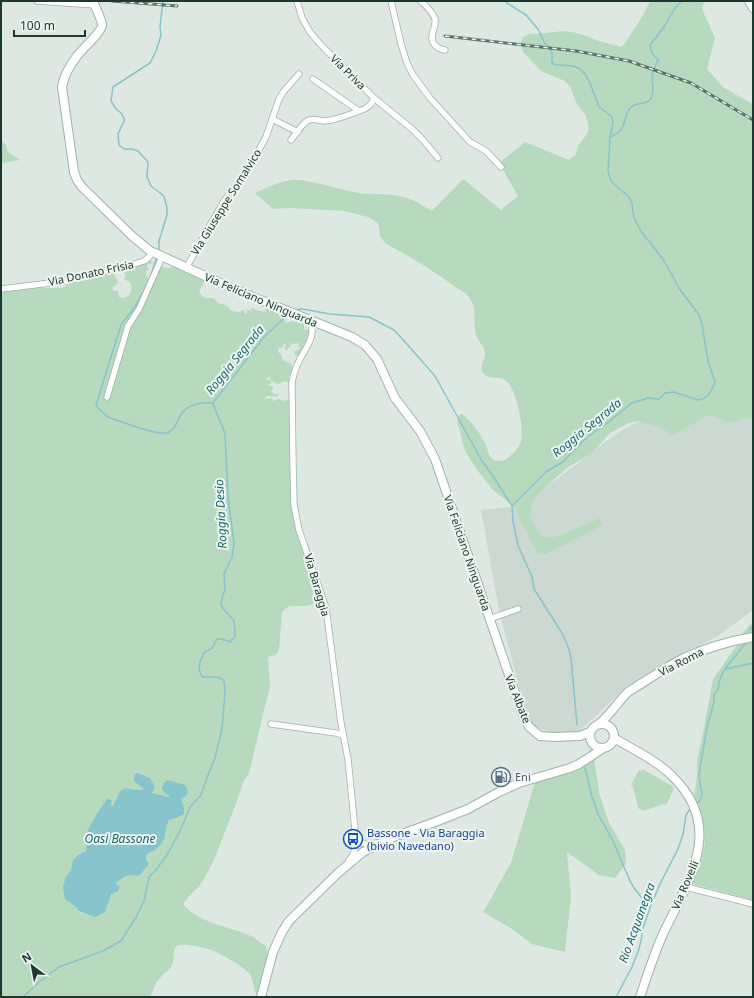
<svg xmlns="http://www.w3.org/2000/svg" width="754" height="998" viewBox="0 0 754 998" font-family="'Noto Sans',sans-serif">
	<rect width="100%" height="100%" fill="#dee8e3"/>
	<path fill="#ccd8d2" d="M753,398V610L719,635L658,669L620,693L576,734H558L532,726L521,694L499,610L481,510L521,506L616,434L666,406Z"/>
	<path fill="#b7d9be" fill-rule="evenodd" d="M650,1H704L702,9L715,38L707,69L724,88L753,104V418H743L730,423L709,415L672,435L662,428L639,421L629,423L623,426L610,433L591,454L568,467L538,494L533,501L530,512L531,519L537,530L541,535L547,538H552L562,535L600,518L603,525L546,554H538L519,517L516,509L511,504L502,497L494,491L477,470L465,451L457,421L459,415L462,414C472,421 480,434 486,445C488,450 488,457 494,460C502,465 512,455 517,449C518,447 520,444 521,441C524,428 517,390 506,381C500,375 486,381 482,371C480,366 485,359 485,354C485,347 478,341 476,335C473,325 476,314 473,305C471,300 468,295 464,292C461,290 457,289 454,286C432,270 409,256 385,243L382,239L380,236L379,227L378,223L368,217L344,211L290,208L273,209L255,193C267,188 279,181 293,180C313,180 333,188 353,192C368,195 384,193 399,196C411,198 422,205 432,211L463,179L501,210L518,196L499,163L525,142L569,160L576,154L578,146L587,134L589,129L588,123L586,116L576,102L570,86L565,81L541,71L523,52L521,45V41L523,37L529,34L546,33L563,31L572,32L584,35L599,41L621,47C625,44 626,41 629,37C637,25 644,15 650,1Z
		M1,141L6,145L8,152L20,160L1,163Z
		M149,260V261H152L153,263L147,265L149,270L146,271V274L147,278L151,275L156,262L161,263L162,266C167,269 170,269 174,265L206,281C203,285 201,286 199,291L202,296L206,298H214C217,303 220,304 226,305L232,311L239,312L244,310L245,314L247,313V309L250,311L252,308L260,311L265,312L266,308L267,309H276L288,315L285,323L293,321L295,322L298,321L304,323V329L309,330L310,336L298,357L295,355L294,352L300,348V347H297L299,344L298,343L294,344L291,343L290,347L288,348L287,351L284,348L286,346V344H284L282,347L278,349V352L281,354L283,360L291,364L292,367L291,374L288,377L290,379L289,383L285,381L286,379L284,382L278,384L270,380V377L265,378L272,382L268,385L274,387L271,391L274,394H278L277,397L267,396L264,399L272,398L273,401L279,399L285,401L288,400L295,409L296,487L299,520L324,598L318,603L305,606H290L285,609L282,613L279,650L276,655L268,657L270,686L249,773L243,782L241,789L235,806L214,860L204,879L200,885L189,896L183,904C199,924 230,926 253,937C257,940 261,943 266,946L268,961L259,997C251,990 256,980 248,972C241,965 224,956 214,951C208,949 180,941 176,947C172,951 175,959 172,965C170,970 164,973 160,978C155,983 153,991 150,997H1V292L31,288H62L87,276L112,271L114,273L118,282L116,285L112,288L114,291H118L119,297L123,298C131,296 132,291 131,283L124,279L126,275L124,273L126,270H130L133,269V267L146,263ZM155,787L151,793L181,799L184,807L176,818L169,820C166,825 166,830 165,836C163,842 153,852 147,854L146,859L149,864L139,876C129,873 123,877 116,885L117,892L111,894L95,917L78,912L77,908L65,899L66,876L71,870L78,855L86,851V845L96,815L107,799L111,805L114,806L120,791L125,788L139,790Z
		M753,622V900L692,884L702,858L705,843L704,829L702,819L699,811V804L694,797L697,776V760L703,733L713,679L737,645C740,636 746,628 753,622Z
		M594,759L600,796L609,823L625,850L626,864L615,878L599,875L567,852L571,896L565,952L532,944L512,929L483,912L511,863L535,782L571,772Z
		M642,769L674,787L672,788L674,789L666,805L664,804L643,811L638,808L633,787L631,785L639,770L641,771Z"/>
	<path fill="#88c4cb" d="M137,773L150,778L155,787L152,793L170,797L162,790C162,785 164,782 168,780L185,785L188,790L186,796L181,799L184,807V814L176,818L169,820C166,826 166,830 165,836C163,844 155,851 147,854L146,859L149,864L139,876C129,873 123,877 116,884L120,887L117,892L111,894L105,912L95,917L78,911L77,908L65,899L64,894L63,887L66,876L71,870L73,860L78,855L86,851L87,832L96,815L107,799L112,800L111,805L113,806L120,791L125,788L139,790L144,789L134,781V775Z"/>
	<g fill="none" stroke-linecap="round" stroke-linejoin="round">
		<path stroke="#88c4cb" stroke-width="1.5" d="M505,1L507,3L526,15L538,29L544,42L552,52V62L553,64L558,65L573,66L580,69L586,75L590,83L599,107L610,115L612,117L613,123L610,137L608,172L611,181L617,187L627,195L630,199L632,204L634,218L641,231L664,261L679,288L699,315L702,324L708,361L715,382C711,391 709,399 698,400L674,392L665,393L659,399L648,398L632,403L628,406L609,422L586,438L564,461L546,472L512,506
			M610,137C615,135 620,132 622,128C626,121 625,113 631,107C637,102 647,105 651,99C656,90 650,80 653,71C654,68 657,64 658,60L652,53L650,45C655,39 659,33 664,27C670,17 673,8 682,1
			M159,251V241L167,215V208L164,196L151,186L147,177L148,162L138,151L132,149H124L119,145L118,134L124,121V118L121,113L116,109L111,101L113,87L150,63L156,51L161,35L160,27L163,1
			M149,281L157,256
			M147,285L136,305L121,325L96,405L99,409L108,417L139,428L159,433H168C171,431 174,429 175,426C178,422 179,416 183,412C189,404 203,402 213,403
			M293,310L302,309L330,314L369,317L394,330L406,343L435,376L482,461L493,476L512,506L513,521L518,545L532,577L534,589L562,633L569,649L571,658L577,725
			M213,403L264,337L287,315
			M749,631L753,626
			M726,669L753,663
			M585,768L592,797L599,816L613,841L630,881L634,888L650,908
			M697,804L700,800L702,795L699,775L701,762L707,727L714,702V694L718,689L719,682L724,670L745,644
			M23,997L39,982L59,967L103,951L121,941L136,917L144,901L149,877L156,870L168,853L179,833L190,807L201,795L208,775L215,758L222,729L225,692L224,681L222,679L217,677H203L201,675L199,669L200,662L204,653L212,648L217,639H222L230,642L235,637V631L234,621L222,607L221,603L223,594L225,591L224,574L232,557L234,544L228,497L225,434C222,423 216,414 213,403
			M616,997L632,967L638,952L641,941L643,928L651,905L661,882L678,849L683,834L686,815L690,809"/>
		<g stroke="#a1afaa" stroke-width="7">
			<path id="street" d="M37,1L95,5
				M297,1L302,18L310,32L320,44L374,98L412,129L423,140L438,158
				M391,1L401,44L407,63L413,75L430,98L470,142L486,151L501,167
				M421,1C426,6 433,12 435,19C437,27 428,37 434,44C438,48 439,49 445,50
				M313,79L359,111C367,109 372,105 374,98
				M272,119L298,132
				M291,140C296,134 301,125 307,121C312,118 318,120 323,121C335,121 348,115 359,111
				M186,268L224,201L246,173L266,137L279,99L284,91L299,74
				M1,289L67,281L95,273L128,266L144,261L149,257L152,252
				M311,321C312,325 312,329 312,333C311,343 304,351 300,359C296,367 293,374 292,383L293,463L294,505L299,530L326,608L341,723L348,759L356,840C355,848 355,854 349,860
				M107,397L128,326L139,309L162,257
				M489,619L518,609
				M271,724L336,733L343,735
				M356,840C363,845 368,845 376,843
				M686,887L753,904"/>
		</g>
		<g stroke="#9db3aa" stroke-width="10">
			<path id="secondary" d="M93,1C95,6 102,20 102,25C102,32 82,49 77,56C70,65 64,76 62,87L74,172L77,180L82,187L131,235L150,251L155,253L231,288L352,337L365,345L377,359L395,398L420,431L435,459L522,713L529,727L540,736L555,737L580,736L590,732
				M749,1L753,8
				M590 736a12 12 0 1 1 24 0a12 12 0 1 1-24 0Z
				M599,724C610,715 618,702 628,692C646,681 666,667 684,658C706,648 730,641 753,637
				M614,738C634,750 656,760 672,776C726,828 688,881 663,934C654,954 647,976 640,997
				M261,997L273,952L282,932L289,921L338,873L363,852L391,838L435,822L468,809L499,792L519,783L570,768L579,764L602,749"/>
		</g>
		<use href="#street" stroke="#fff" stroke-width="5.5"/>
		<use href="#secondary" stroke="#fff" stroke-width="8"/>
		<g stroke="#5a736b" stroke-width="3">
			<path id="rail" d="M112,1L177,6
				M445,36L576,51L629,61L691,83L753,120"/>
		</g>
		<use href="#rail" stroke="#edf5f1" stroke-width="1.5" stroke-dasharray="4.5" stroke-linecap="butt"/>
	</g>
	<defs>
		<g id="fuel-ring" transform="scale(1)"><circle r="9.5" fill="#edf5f1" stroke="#5c6f8a" stroke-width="1.5"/><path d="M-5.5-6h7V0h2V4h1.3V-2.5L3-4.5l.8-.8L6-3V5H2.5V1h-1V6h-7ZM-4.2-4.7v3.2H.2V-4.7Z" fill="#5c6f8a"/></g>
		<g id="bus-ring" transform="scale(1)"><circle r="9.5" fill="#edf5f1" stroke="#1a4fb4" stroke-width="1.5"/><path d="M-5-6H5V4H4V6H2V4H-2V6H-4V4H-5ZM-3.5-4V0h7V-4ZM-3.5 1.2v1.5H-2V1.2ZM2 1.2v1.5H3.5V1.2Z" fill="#1a4fb4"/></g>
	</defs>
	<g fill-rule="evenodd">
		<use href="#fuel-ring" x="501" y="777"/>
		<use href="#bus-ring" x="353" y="839"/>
	</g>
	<g text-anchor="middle" stroke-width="4" stroke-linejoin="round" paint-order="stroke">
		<g font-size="11" fill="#203730" stroke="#edf5f1">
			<text transform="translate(348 72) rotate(45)" y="4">Via Priva</text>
			<text transform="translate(226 202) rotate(-58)" y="4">Via Giuseppe Somalvico</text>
			<text transform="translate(91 273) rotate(-12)" y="4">Via Donato Frisia</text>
			<text transform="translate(261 300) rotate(23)" y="4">Via Feliciano Ninguarda</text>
			<text transform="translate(467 553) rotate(71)" y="4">Via Feliciano Ninguarda</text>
			<text transform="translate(317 585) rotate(74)" y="4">Via Baraggia</text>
			<text transform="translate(681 662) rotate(-27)" y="4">Via Roma</text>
			<text transform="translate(518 699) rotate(68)" y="4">Via Albate</text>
			<text transform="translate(685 885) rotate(-67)" y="4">Via Rovelli</text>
		</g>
		<g font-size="11" fill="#4e5e75" stroke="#edf5f1" text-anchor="start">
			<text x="515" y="781">Eni</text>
		</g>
		<g font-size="11" fill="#164399" stroke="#edf5f1" text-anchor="start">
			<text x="367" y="837">Bassone - Via Baraggia<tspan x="367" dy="13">(bivio Navedano)</tspan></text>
		</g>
		<g font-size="12" font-style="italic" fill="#1f656e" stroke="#edf5f1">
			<text transform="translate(235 360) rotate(-51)" y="4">Roggia Segrada</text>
			<text transform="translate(587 428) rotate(-39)" y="4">Roggia Segrada</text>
			<text transform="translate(221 514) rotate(-93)" y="4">Roggia Desio</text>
			<text x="120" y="843">Oasi Bassone</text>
			<text transform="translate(637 923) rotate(-70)" y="4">Rio Acquanegra</text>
		</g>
	</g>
	<rect width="754" height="998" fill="none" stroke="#203730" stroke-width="4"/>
	<g transform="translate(32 966) rotate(328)" stroke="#edf5f1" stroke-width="3" paint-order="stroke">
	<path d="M0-3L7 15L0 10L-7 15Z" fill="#203730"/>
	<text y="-6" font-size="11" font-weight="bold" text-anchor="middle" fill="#203730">N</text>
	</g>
	<path d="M14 30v6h71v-6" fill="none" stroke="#203730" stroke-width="2"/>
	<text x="20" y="30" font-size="12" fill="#203730" stroke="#edf5f1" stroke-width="3" paint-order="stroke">100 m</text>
</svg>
